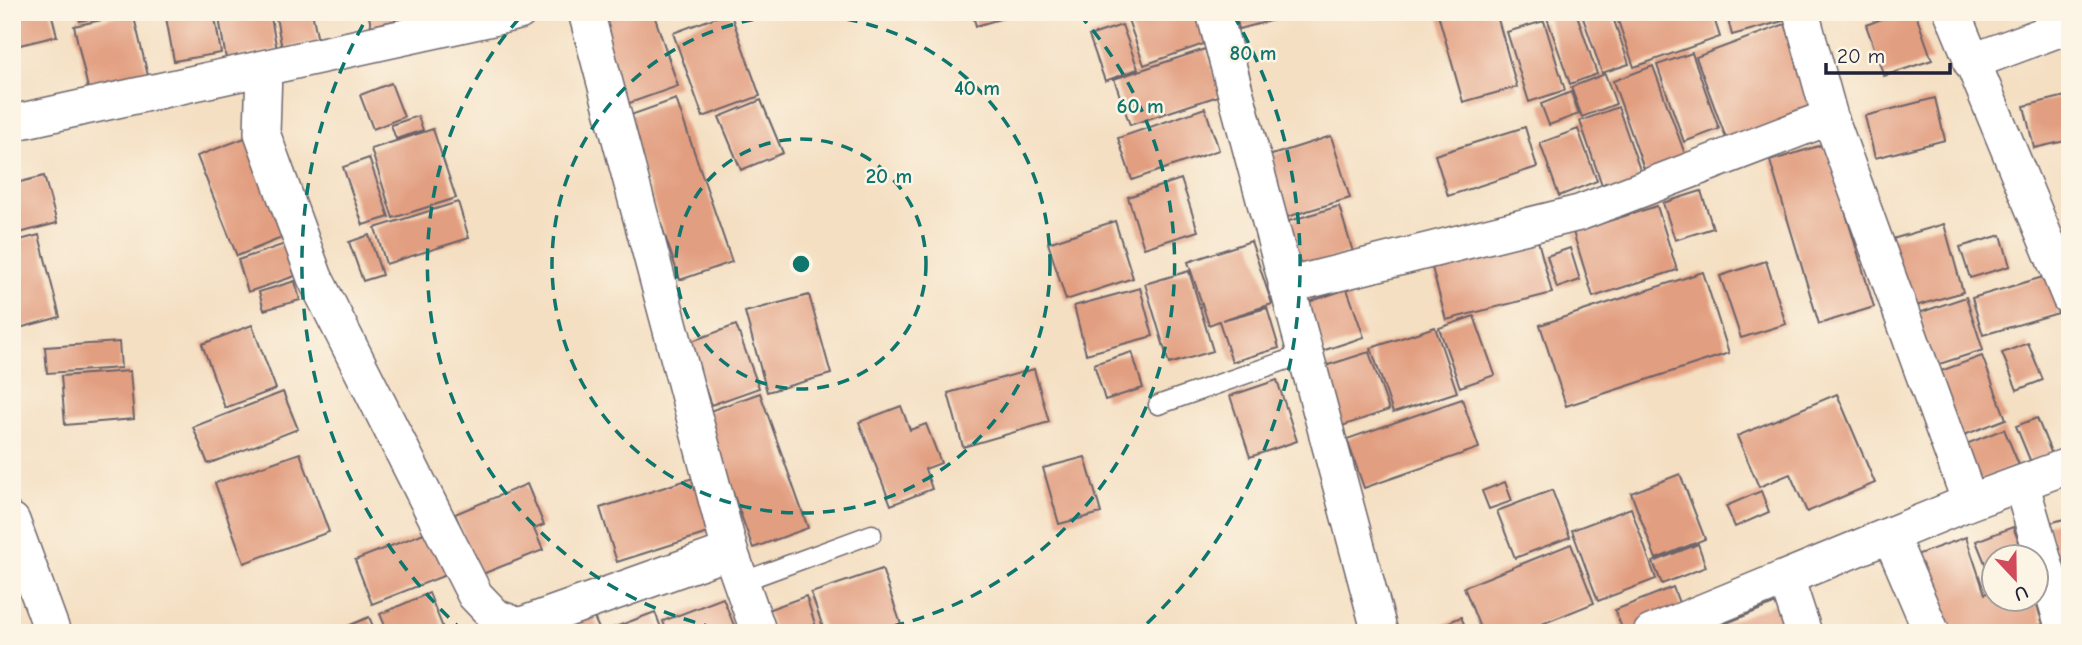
<svg xmlns="http://www.w3.org/2000/svg" width="2082" height="645" viewBox="0 0 2082 645" font-family="'Comic Neue',sans-serif">
	<rect width="100%" height="100%" fill="#fcf5e5"/>
	<filter id="ink" filterUnits="userSpaceOnUse"><feTurbulence type="fractalNoise" baseFrequency=".0143" numOctaves="2"/><feDisplacementMap in="SourceGraphic" scale="14" xChannelSelector="R" yChannelSelector="G"/><feConvolveMatrix kernelMatrix="1 2 1 2 8 2 1 2 1" color-interpolation-filters="sRGB"/></filter>
	<filter id="wash" filterUnits="userSpaceOnUse"><feTurbulence type="fractalNoise" baseFrequency=".00686" numOctaves="4" result="noise"/><feDisplacementMap in="SourceGraphic" scale="28" xChannelSelector="R" yChannelSelector="G"/><feGaussianBlur stdDeviation="1.57" result="paint"/><feColorMatrix in="noise" values="0 0 0 0 0 0 0 0 0 0 0 0 0 0 0 0 0 1.4 0 .05"/><feComposite in="paint" operator="in"/></filter>
	<g filter="url(#wash)">
		<rect width="100%" height="100%" fill="#f4dfc2"/>
		<g id="blocks">
			<path fill="#e29e80" d="M12,12H51L57,36L12,47Z
				M78,12H114V13L80,21Z
				M165,12H214L221,53L174,61Z
				M218,12H270L277,50L226,59Z
				M275,12H312L318,41L282,49Z
				M368,12H428V13L371,26Z
				M606,12H653L678,86L624,105L594,16Z
				M730,12L760,96L703,117L673,33Z
				M972,12H1020V13L976,26Z
				M1131,12H1209L1218,39L1144,65L1126,14Z
				M1235,12H1292L1293,15L1239,29Z
				M1443,12H1496L1517,87L1463,102L1438,14Z
				M1545,12H1576L1597,74L1570,84Z
				M1581,12H1611L1629,64L1602,73Z
				M1615,12H1712L1720,37L1634,67Z
				M1726,12H1780L1783,21L1732,35Z
				M1900,12H1915L1932,60L1884,76L1866,25Z
				M133,13L149,80L89,93L74,26Z
				M1544,21L1565,90L1529,102L1507,32Z
				M1785,24L1819,115L1730,149L1696,57Z
				M1122,25L1138,69L1105,81L1089,36Z
				M1205,49L1221,95L1130,125L1114,79Z
				M1692,53L1719,129L1684,142L1657,65Z
				M1653,66L1690,168L1649,183L1613,81Z
				M1605,74L1616,104L1582,117L1571,87Z
				M391,83L404,117L373,129L360,95Z
				M1571,92L1579,114L1549,125L1541,104Z
				M2070,95V140L2034,148L2024,106Z
				M1935,98L1945,140L1875,158L1865,116Z
				M676,99L732,262L680,280L625,117Z
				M761,100L783,153L741,170L719,117Z
				M1618,107L1640,170L1636,172L1642,188L1610,199L1605,183L1602,185L1580,121Z
				M1205,108L1219,150L1132,180L1118,138Z
				M418,116L423,130L396,139L391,125Z
				M1525,127L1537,167L1448,196L1435,155Z
				M433,129L456,198L393,218L371,149Z
				M1578,129L1597,181L1559,196L1540,143Z
				M250,136L289,235L237,256L197,156Z
				M1331,136L1350,198L1287,217L1269,156Z
				M1825,144L1874,307L1819,324L1770,161Z
				M369,158L389,217L363,225L343,167Z
				M44,176L57,223L12,235V184Z
				M1181,179L1198,231L1144,248L1128,197Z
				M1701,191L1713,228L1675,240L1663,203Z
				M458,202L469,238L386,264L375,228Z
				M1339,206L1353,252L1300,268L1286,222Z
				M1657,206L1677,270L1593,297L1573,232Z
				M1115,221L1133,278L1066,300L1048,243Z
				M1944,224L1963,292L1909,308L1889,240Z
				M39,235L60,317L12,330V242Z
				M369,235L382,275L363,281L349,242Z
				M2001,235L2010,266L1970,278L1960,247Z
				M1537,237L1552,293L1446,320L1431,264Z
				M1251,241L1272,304L1222,320L1267,308L1279,348L1232,362L1219,321L1209,325L1188,262Z
				M285,244L295,276L248,292L238,260Z
				M1570,248L1580,280L1557,288L1547,256Z
				M1766,261L1786,324L1741,338L1720,276Z
				M1189,271L1213,351L1169,364L1145,284Z
				M1703,272L1729,353L1566,406L1540,325Z
				M2053,274L2065,311L1983,335L1972,298Z
				M295,281L300,300L264,310L259,292Z
				M1140,288L1153,336L1086,354L1074,306Z
				M1347,289L1364,337L1313,354L1297,306Z
				M809,295L831,374L767,392L745,312Z
				M1966,297L1983,350L1930,367L1913,315Z
				M1474,316L1495,375L1460,387L1439,328Z
				M252,325L276,389L225,408L202,344Z
				M736,325L759,388L711,405L689,342Z
				M1435,327L1457,392L1393,413L1371,348Z
				M119,342L121,368L47,373L45,347Z
				M2028,343L2043,380L2017,390L2002,353Z
				M1132,352L1143,388L1105,400L1094,364Z
				M1369,352L1389,410L1342,426L1322,367Z
				M1982,356L2006,419L1959,437L1935,373Z
				M1034,369L1049,422L963,447L948,393Z
				M130,371L134,419L65,425L61,376Z
				M1277,380L1297,441L1250,457L1230,396Z
				M283,392L298,429L208,464L193,427Z
				M760,393L808,528L753,548L704,413Z
				M1837,394L1875,483L1807,512L1790,474L1759,487L1737,436Z
				M1462,399L1479,448L1364,488L1347,439Z
				M901,406L910,430L926,424L941,463L925,469L932,489L891,505L859,422Z
				M2037,418L2053,457L2032,465L2016,426Z
				M2004,429L2019,465L1976,482L1961,446Z
				M300,453L329,532L244,563L215,483Z
				M1085,457L1101,513L1059,524L1043,468Z
				M1680,474L1705,539L1656,559L1631,493Z
				M696,477L714,531L617,562L600,508Z
				M1505,482L1512,501L1489,509L1482,491Z
				M527,484L544,525L534,529L543,550L480,575L455,514Z
				M1552,490L1570,537L1515,558L1497,511Z
				M1761,491L1769,512L1735,527L1726,506Z
				M1631,508L1656,579L1598,601L1572,530Z
				M2070,517V594L2047,524Z
				M2013,527L2025,558H1994V576L1991,578L1976,541Z
				M434,529L451,573L372,604L355,560Z
				M1966,537L1985,594L1994,590V600H2035L2043,624L2019,633H1943L1916,555Z
				M1571,544L1594,603L1520,633H1482L1464,587Z
				M1698,544L1706,567L1662,584L1653,562Z
				M882,569L904,633H825L811,593Z
				M1673,587L1682,611L1624,633L1615,610Z
				M429,593L445,633H388L380,614Z
				M806,596L818,633H774L767,610Z
				M723,598L737,633H667L663,621Z
				M1781,601L1794,633H1702Z
				M655,612L663,633H614L613,628Z
				M12,613L17,629L12,630Z
				M592,613L601,633H545Z
				M369,617L376,633H331Z
				M1461,617L1468,633H1423Z
				M2051,624L2054,633H2027Z"/>
		</g>
	</g>
	<g filter="url(#ink)">
		<use href="#blocks" fill-opacity="0" stroke="#6c646a" stroke-width="2"/>
		<g fill="none" stroke-linecap="round" stroke-linejoin="round">
			<g stroke="#6c646a" stroke-width="21">
				<path id="lane" d="M1158,405L1304,354
					M741,582L872,534"/>
			</g>
			<g stroke="#6c646a" stroke-width="38">
				<path id="street" d="M586,12L730,551L759,633
					M1214,12L1380,633
					M1801,12L1830,117L1970,502
					M1952,12L2070,298
					M1971,62L2070,25
					M264,69L262,133L315,278L475,595L496,617L519,626L730,551
					M12,123L519,12
					M1286,286L1579,213L1830,117
					M2021,483L2065,633
					M12,521L53,633
					M1890,535L1932,633
					M1786,578L1804,633
					M1651,633L1970,502L2070,465"/>
			</g>
			<use href="#lane" stroke="#fff" stroke-width="18"/>
			<use href="#street" stroke="#fff" stroke-width="35"/>
		</g>
	</g>
	<g fill="none" stroke="#0f766e" stroke-width="3.5" stroke-dasharray="12 9">
		<circle cx="801" cy="264" r="125"/>
		<circle cx="801" cy="264" r="249"/>
		<path d="M736 632A374 374 0 0 1 523 14M1079 14A374 374 0 0 1 866 632"/>
		<path d="M464 632A499 499 0 0 1 369 14M1233 14A499 499 0 0 1 1138 632"/>
	</g>
	<circle cx="801" cy="264" r="10" fill="#0f766e" stroke="#fcf5e5" stroke-width="3.5"/>
	<g font-size="21" text-anchor="middle" font-weight="bold" fill="#0f766e" stroke="#fcf5e5" stroke-width="5" stroke-linejoin="round" paint-order="stroke">
		<text x="1253" y="60">80 m</text>
		<text x="977" y="95">40 m</text>
		<text x="1140" y="113">60 m</text>
		<text x="889" y="183">20 m</text>
	</g>
	<rect width="2082" height="645" fill="none" stroke="#fcf5e5" stroke-width="42"/>
	<g transform="translate(2015 578) rotate(158)"><circle r="33" fill="#fcf5e5" stroke="#a5a1a1" stroke-width="2"/>
	<path d="M0-5L12 26L0 18L-12 26Z" fill="#d1495b"/>
	<text y="-10" font-size="19" font-weight="bold" text-anchor="middle" fill="#22223b">U</text>
	</g>
	<path d="M1826 63v10h124v-10" fill="none" stroke="#22223b" stroke-width="3.5"/>
	<text x="1837" y="63" font-size="21" fill="#22223b" stroke="#fcf5e5" stroke-width="5" paint-order="stroke">20 m</text>
</svg>
